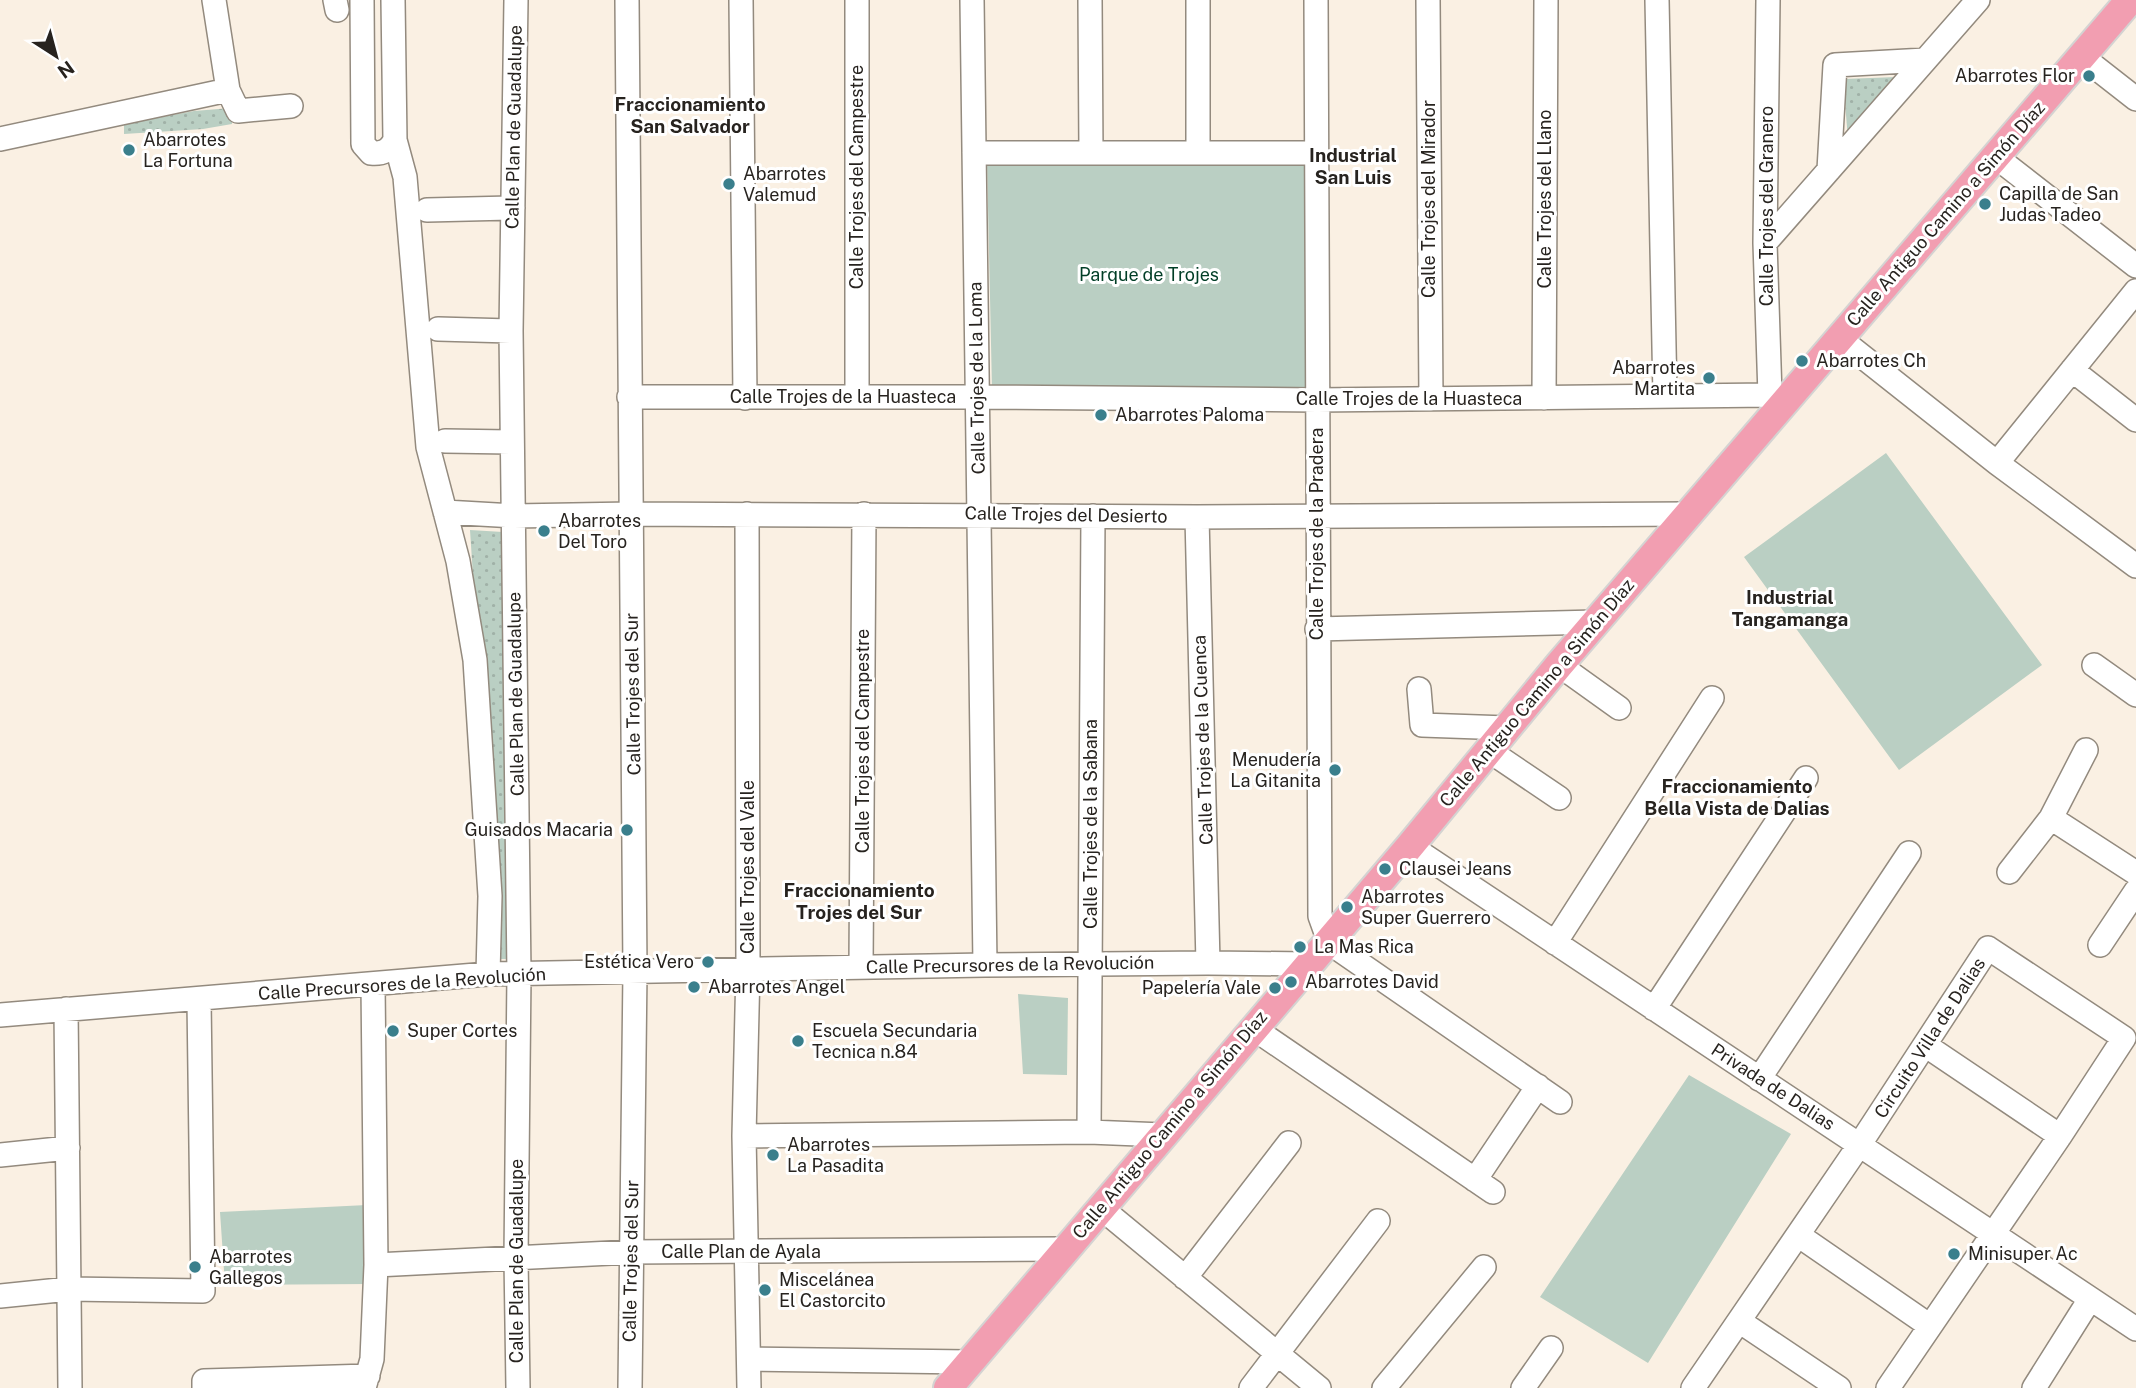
<svg xmlns="http://www.w3.org/2000/svg" width="2136" height="1388" viewBox="0 0 2136 1388" font-family="'Public Sans',sans-serif">
	<defs>
		<pattern id="grass-dots" width="8" height="8" patternUnits="userSpaceOnUse" patternTransform="scale(1.75)"><rect width="8" height="8" fill="#bacfc3"/><path d="M2 2h.1M6 6h.1" fill="none" stroke="#a0b1a7" stroke-width="1.8" stroke-linecap="round"/></pattern>
	</defs>
	<rect width="100%" height="100%" fill="#faf0e3"/>
	<path fill="url(#grass-dots)" d="M1897,77L1848,139L1843,79Z
		M231,108L232,124L203,129L124,134V124L194,111Z
		M470,530L503,532L509,959H498Z"/>
	<path fill="#bacfc3" d="M987,160L1309,162V391L992,389Z
		M1886,453L2042,665L1899,770L1744,557Z
		M1018,994L1068,998L1067,1075L1023,1074Z
		M1689,1075L1791,1134L1648,1363L1540,1297Z
		M367,1205L369,1284L225,1285L220,1212Z"/>
	<g fill="none" stroke-linecap="round" stroke-linejoin="round">
		<g stroke="#938a7e" stroke-width="26">
			<path id="minor" d="M214,0L228,90L238,111L291,106
				M335,0L337,10
				M362,0L363,144L371,153C383,154 389,151 395,140L393,0
				M516,0L511,331L519,974L516,1258L518,1388
				M627,0L635,971L630,1388
				M741,0L745,398
				M857,0V397
				M972,0L985,965
				M1090,0L1091,153
				M1316,0L1320,916L1329,941L1340,950L1560,1102
				M1428,0L1431,399
				M1657,0L1665,396
				M1768,0L1765,243L1770,395L1780,403
				M2081,56L2136,99
				M0,139L228,90
				M395,140L405,177L428,447L458,561L475,660L490,896L488,974
				M974,153H1316
				M1198,153V0
				M1996,157L2136,266
				M1829,170L1835,65L1925,60
				M427,210L513,208
				M1765,243L1978,0
				M438,329L511,331
				M1839,338L1997,463L2136,566
				M2072,370L2136,420
				M629,397H977L1317,400L1770,395
				M1544,398L1546,0
				M445,441L512,442
				M1997,463L2136,291
				M445,512L514,516L631,514L1197,517L1689,514
				M747,514L748,969L744,1136L749,1388
				M1197,517L1208,963
				M1317,629L1596,622
				M1559,665L1619,708
				M2094,665L2136,695
				M1419,689L1422,725L1507,728
				M1488,750L1559,798
				M2051,818L2136,873
				M1410,846L2136,1329
				M2009,872L2051,818L2086,750
				M1555,943L1712,698
				M2100,945L2136,891
				M861,967L864,514
				M66,1009L70,1388
				M1654,1009L1806,778
				M0,1015L488,974L985,965L1208,963L1309,964
				M1253,1028L1493,1192
				M1925,1045L2060,1136
				M1759,1079L1909,853
				M1089,1132L1093,516
				M744,1136L1089,1132L1163,1135
				M0,1155L68,1148
				M1475,1180L1538,1086
				M1101,1208L1319,1388
				M1798,1235L1930,1326
				M376,1265L631,1252L1065,1249
				M1185,1278L1289,1143
				M0,1296L69,1289L203,1291L199,1000
				M1739,1321L1839,1388
				M749,1359L969,1362
				M204,1388V1381L368,1376
				M364,1388L372,1359L376,1265L373,984
				M1251,1388L1378,1221
				M1384,1388L1484,1267
				M1523,1388L1551,1348
				M1693,1388L1860,1144L1988,948L2124,1038L2060,1136L1888,1388
				M2034,1388L2090,1299"/>
		</g>
		<g stroke="#d4d3d2" stroke-width="32">
			<path id="major" d="M948,1388L1410,846L1559,665L2130,0"/>
		</g>
		<use href="#minor" stroke="#fff" stroke-width="23"/>
		<use href="#major" stroke="#f29eb1" stroke-width="28"/>
	</g>
	<g fill="#3a7f8c" stroke="#fff" stroke-width="2.5">
		<circle cx="2089" cy="76" r="7"/>
		<circle cx="129" cy="150" r="7"/>
		<circle cx="729" cy="184" r="7"/>
		<circle cx="1985" cy="204" r="7"/>
		<circle cx="1802" cy="361" r="7"/>
		<circle cx="1709" cy="378" r="7"/>
		<circle cx="1101" cy="415" r="7"/>
		<circle cx="544" cy="531" r="7"/>
		<circle cx="1335" cy="770" r="7"/>
		<circle cx="627" cy="830" r="7"/>
		<circle cx="1385" cy="869" r="7"/>
		<circle cx="1347" cy="907" r="7"/>
		<circle cx="1300" cy="947" r="7"/>
		<circle cx="708" cy="962" r="7"/>
		<circle cx="1291" cy="982" r="7"/>
		<circle cx="694" cy="987" r="7"/>
		<circle cx="1275" cy="988" r="7"/>
		<circle cx="393" cy="1031" r="7"/>
		<circle cx="798" cy="1041" r="7"/>
		<circle cx="773" cy="1155" r="7"/>
		<circle cx="1954" cy="1254" r="7"/>
		<circle cx="195" cy="1267" r="7"/>
		<circle cx="765" cy="1290" r="7"/>
	</g>
	<g text-anchor="middle" stroke-width="6" stroke-linejoin="round" paint-order="stroke">
		<g font-size="18" fill="#27231f" stroke="#fff" text-anchor="start">
			<text x="2075" y="82" text-anchor="end">Abarrotes Flor</text>
			<text x="143" y="146">Abarrotes<tspan x="143" dy="21">La Fortuna</tspan></text>
			<text x="743" y="180">Abarrotes<tspan x="743" dy="21">Valemud</tspan></text>
			<text x="1999" y="200">Capilla de San<tspan x="1999" dy="21">Judas Tadeo</tspan></text>
			<text x="1816" y="367">Abarrotes Ch</text>
			<text x="1695" y="374" text-anchor="end">Abarrotes<tspan x="1695" dy="21">Martita</tspan></text>
			<text x="1115" y="421">Abarrotes Paloma</text>
			<text x="558" y="527">Abarrotes<tspan x="558" dy="21">Del Toro</tspan></text>
			<text x="1321" y="766" text-anchor="end">Menudería<tspan x="1321" dy="21">La Gitanita</tspan></text>
			<text x="613" y="836" text-anchor="end">Guisados Macaria</text>
			<text x="1399" y="875">Clausei Jeans</text>
			<text x="1361" y="903">Abarrotes<tspan x="1361" dy="21">Super Guerrero</tspan></text>
			<text x="1314" y="953">La Mas Rica</text>
			<text x="694" y="968" text-anchor="end">Estética Vero</text>
			<text x="1305" y="988">Abarrotes David</text>
			<text x="708" y="993">Abarrotes Angel</text>
			<text x="1261" y="994" text-anchor="end">Papelería Vale</text>
			<text x="407" y="1037">Super Cortes</text>
			<text x="812" y="1037">Escuela Secundaria<tspan x="812" dy="21">Tecnica n.84</tspan></text>
			<text x="787" y="1151">Abarrotes<tspan x="787" dy="21">La Pasadita</tspan></text>
			<text x="1968" y="1260">Minisuper Ac</text>
			<text x="209" y="1263">Abarrotes<tspan x="209" dy="21">Gallegos</tspan></text>
			<text x="779" y="1286">Miscelánea<tspan x="779" dy="21">El Castorcito</tspan></text>
		</g>
		<g font-size="18" fill="#27231f" stroke="#fff">
			<text transform="translate(514 127) rotate(-89)" y="6">Calle Plan de Guadalupe</text>
			<text transform="translate(857 177) rotate(-90)" y="6">Calle Trojes del Campestre</text>
			<text transform="translate(1429 199) rotate(-90)" y="6">Calle Trojes del Mirador</text>
			<text transform="translate(1545 199) rotate(-90)" y="6">Calle Trojes del Llano</text>
			<text transform="translate(1767 206) rotate(-90)" y="6">Calle Trojes del Granero</text>
			<text transform="translate(1946 214) rotate(-49)" y="6">Calle Antiguo Camino a Simón Díaz</text>
			<text transform="translate(977 378) rotate(-91)" y="6">Calle Trojes de la Loma</text>
			<text x="843" y="403">Calle Trojes de la Huasteca</text>
			<text x="1409" y="405">Calle Trojes de la Huasteca</text>
			<text transform="translate(1066 515) rotate(1)" y="6">Calle Trojes del Desierto</text>
			<text transform="translate(1317 534) rotate(-90)" y="6">Calle Trojes de la Pradera</text>
			<text transform="translate(1537 693) rotate(-50)" y="6">Calle Antiguo Camino a Simón Díaz</text>
			<text transform="translate(516 694) rotate(-91)" y="6">Calle Plan de Guadalupe</text>
			<text transform="translate(633 694) rotate(-91)" y="6">Calle Trojes del Sur</text>
			<text transform="translate(1203 740) rotate(-92)" y="6">Calle Trojes de la Cuenca</text>
			<text transform="translate(863 741) rotate(-90)" y="6">Calle Trojes del Campestre</text>
			<text transform="translate(1091 824) rotate(-90)" y="6">Calle Trojes de la Sabana</text>
			<text transform="translate(748 867) rotate(-90)" y="6">Calle Trojes del Valle</text>
			<text transform="translate(1010 965) rotate(-1)" y="6">Calle Precursores de la Revolución</text>
			<text transform="translate(402 984) rotate(-4)" y="6">Calle Precursores de la Revolución</text>
			<text transform="translate(1930 1038) rotate(-57)" y="6">Circuito Villa de Dalias</text>
			<text transform="translate(1773 1087) rotate(33)" y="6">Privada de Dalias</text>
			<text transform="translate(1170 1125) rotate(-50)" y="6">Calle Antiguo Camino a Simón Díaz</text>
			<text x="741" y="1258">Calle Plan de Ayala</text>
			<text transform="translate(517 1261) rotate(-90)" y="6">Calle Plan de Guadalupe</text>
			<text transform="translate(631 1261) rotate(-89)" y="6">Calle Trojes del Sur</text>
		</g>
		<g font-size="18" fill="#013e26" stroke="#fff">
			<text x="1149" y="281">Parque de Trojes</text>
		</g>
		<g font-size="19" font-weight="bold" fill="#27231f" stroke="#fff">
			<text x="690" y="111">Fraccionamiento<tspan x="690" dy="22">San Salvador</tspan></text>
			<text x="1353" y="162">Industrial<tspan x="1353" dy="22">San Luis</tspan></text>
			<text x="1790" y="604">Industrial<tspan x="1790" dy="22">Tangamanga</tspan></text>
			<text x="1737" y="793">Fraccionamiento<tspan x="1737" dy="22">Bella Vista de Dalias</tspan></text>
			<text x="859" y="897">Fraccionamiento<tspan x="859" dy="22">Trojes del Sur</tspan></text>
		</g>
	</g>
	<g transform="translate(56 56) rotate(144)" stroke="#ffffff" stroke-width="5" paint-order="stroke">
	<path d="M0-5L12 26L0 18L-12 26Z" fill="#27231f"/>
	<text y="-10" font-size="19" font-weight="bold" text-anchor="middle" fill="#27231f">N</text>
	</g>
</svg>
